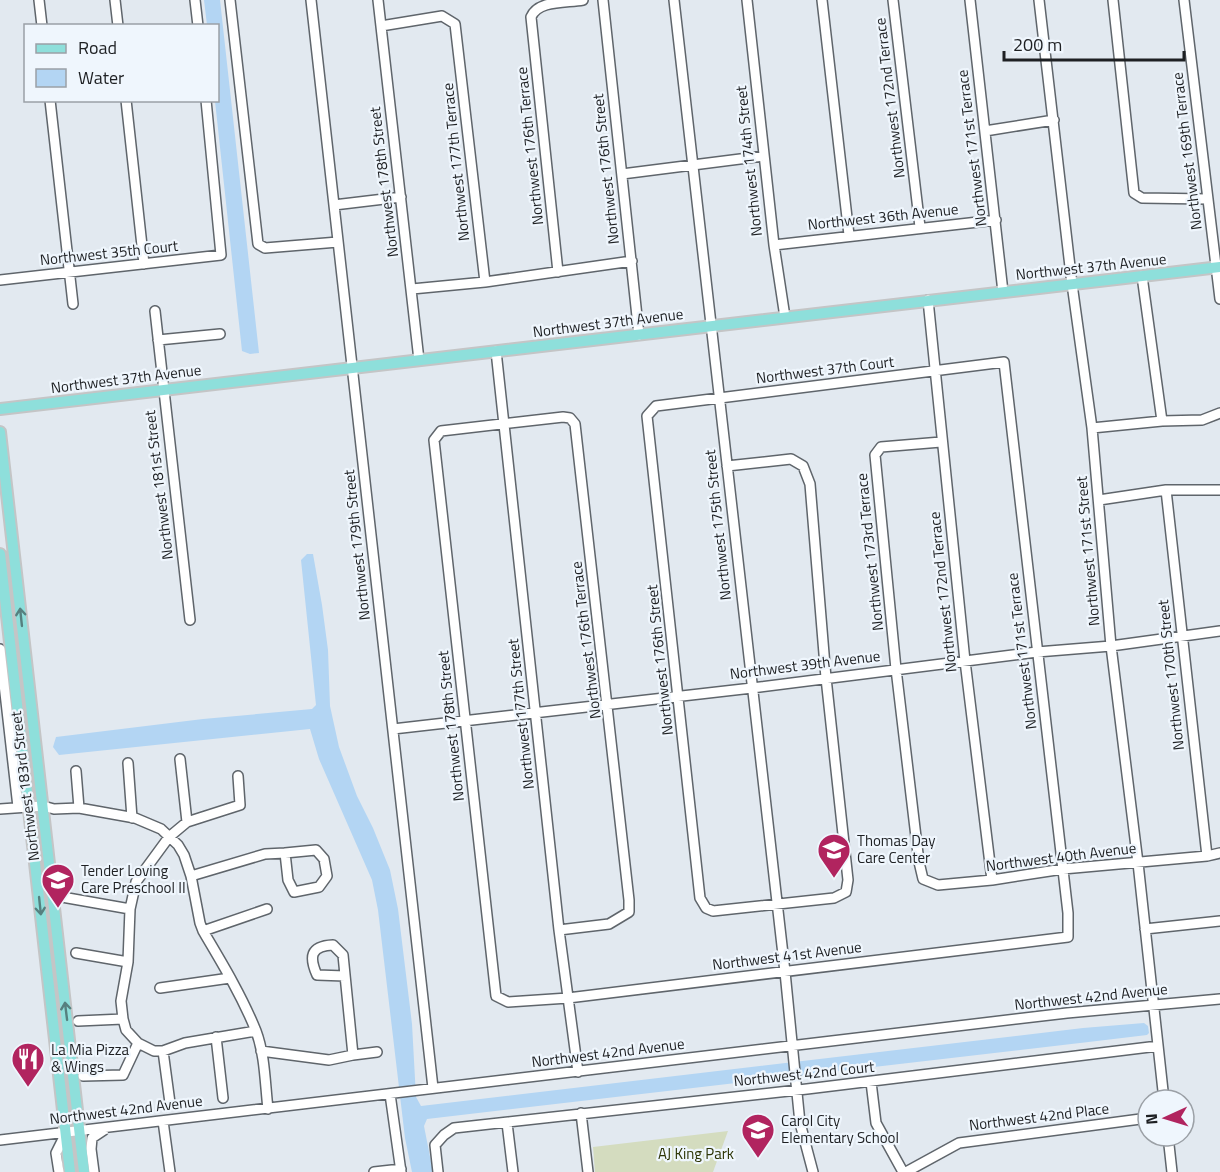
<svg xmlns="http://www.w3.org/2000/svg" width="1220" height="1172" viewBox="0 0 1220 1172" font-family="'Titillium Web',sans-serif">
	<rect width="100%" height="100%" fill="#e2e9f0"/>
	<path fill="#d4dcbf" d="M728,1131L713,1172H595L593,1147Z"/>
	<path fill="#b3d5f3" d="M204,0H220L259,353L250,354L242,351L215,101L218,100V26L207,25Z
		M307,554H313L322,605L328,650L330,706L339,747L357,796L373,828L390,870L398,909L412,1024L416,1097L421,1106L1083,1028L1144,1023L1148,1026L1149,1033L1147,1035L1097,1041L427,1119L424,1126L433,1172H412L405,1138L378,910L372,880L319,759L310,729L59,755L53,747L56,737L203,719L312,709L316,705L301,560Z"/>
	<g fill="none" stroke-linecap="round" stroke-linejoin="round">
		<g stroke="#5f656b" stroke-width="12">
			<path id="minor" d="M39,0L42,26
				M115,0L118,26
				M195,0L198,26
				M230,0L258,244L265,248L338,242
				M311,0L433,1088
				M378,0L419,360
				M603,0L639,335
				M674,0L785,972L800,1123L813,1172
				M747,0L774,245L785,317
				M822,0L849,235
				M893,0L920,227
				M970,0L1003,292
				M1039,0L1072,284L1092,428L1111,646L1138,863L1164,1100
				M1113,0L1134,193L1142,198L1207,199
				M1184,0L1220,299
				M381,26L442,16L455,24L485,282
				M50,100L73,304
				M126,100L144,264
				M985,131L1054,120
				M622,174L764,156
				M334,205L401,197
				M774,245L996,220
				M558,272L531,17C538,0 566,3 583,0
				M1142,276L1162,421
				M0,280L221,255L206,100
				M412,289L485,282L632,261
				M928,300L965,661L992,880
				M155,311L190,620
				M158,340L220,334
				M496,351L559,930L578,1072
				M1092,428L1162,421L1202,420L1220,413
				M941,442L881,447L875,455L896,669L919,862L923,879L938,885L992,880L1063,869L1207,856L1220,853
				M1166,490L1207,856
				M1099,500L1166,490H1220
				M0,649L18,807
				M393,729L752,688L1037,652L1111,646L1220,631
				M180,759L187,822
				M128,763L132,818
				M76,771L79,808
				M238,776L240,805L187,822L169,837L136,882L130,909L128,962L121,1001L123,1019L126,1030L138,1043L154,1051H163L185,1043L256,1031
				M0,809L43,806L54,809L79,808L135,818L161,829L178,845L184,855L191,876L200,923L203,931C222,963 242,996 256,1031C265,1055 265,1083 268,1109
				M316,850L324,859L327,876L319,887L294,892L288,880L285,853Z
				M191,876L265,854L285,853
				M62,897L130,909
				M1145,929L1220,921
				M559,930L609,924L629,912V900L575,424L570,418L563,417L441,431L434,440L496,996L508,1002L568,998L1068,937V913L1004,362L656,406L647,416L700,898L706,908L713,911L834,898L846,892L848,880L826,678L810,484L803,466L791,459L727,466
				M203,931L267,909
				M76,953L128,962
				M160,988L230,978
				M78,1021L123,1019
				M216,1037L223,1098
				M163,1051L170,1103
				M261,1051L329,1060L353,1055L343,955L333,945C310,946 309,957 317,975L345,976
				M353,1055L377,1052
				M83,1076L123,1075L138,1043
				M871,1082L876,1123L903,1172
				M390,1094L401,1172
				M581,1113L588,1172
				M163,1121L170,1172
				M507,1123L513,1172
				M1168,1136L1172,1172
				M0,1140L1067,1013L1220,999
				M59,1172L56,1153L66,1133
				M94,1172L91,1149L92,1138L104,1130
				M374,1172L401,1169
				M438,1172L435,1145L444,1135L454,1128L807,1089L1158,1046
				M906,1172L959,1143L1148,1118"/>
		</g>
		<g stroke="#c4c5c6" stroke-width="14">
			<path id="major" d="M0,409L1220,267
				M0,432L84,1172
				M0,554L70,1172"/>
		</g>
		<use href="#minor" stroke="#fff" stroke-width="9"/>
		<use href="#major" stroke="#8edfdb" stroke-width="10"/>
	</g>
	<defs><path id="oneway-shaft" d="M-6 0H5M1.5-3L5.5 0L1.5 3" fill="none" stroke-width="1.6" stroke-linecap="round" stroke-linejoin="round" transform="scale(1.5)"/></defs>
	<g stroke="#56807f">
		<use href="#oneway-shaft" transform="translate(21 617) rotate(-96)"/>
		<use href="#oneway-shaft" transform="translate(40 906) rotate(84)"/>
		<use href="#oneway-shaft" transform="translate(66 1011) rotate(-97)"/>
	</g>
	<defs>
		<g id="school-pin" transform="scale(1.725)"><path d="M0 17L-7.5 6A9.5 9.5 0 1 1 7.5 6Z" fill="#b1245f" stroke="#eff6fd"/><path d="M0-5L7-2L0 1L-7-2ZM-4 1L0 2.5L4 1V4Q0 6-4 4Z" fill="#fff"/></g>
		<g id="restaurant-pin" transform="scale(1.725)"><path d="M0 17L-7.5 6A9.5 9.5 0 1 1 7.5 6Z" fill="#b1245f" stroke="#eff6fd"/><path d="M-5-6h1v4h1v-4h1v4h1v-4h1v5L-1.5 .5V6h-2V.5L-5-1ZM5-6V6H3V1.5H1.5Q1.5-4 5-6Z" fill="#fff"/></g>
	</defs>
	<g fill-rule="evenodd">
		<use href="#school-pin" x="834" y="850"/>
		<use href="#school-pin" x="58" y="880"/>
		<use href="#restaurant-pin" x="28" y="1059"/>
		<use href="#school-pin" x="758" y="1130"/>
	</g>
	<g text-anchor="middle" stroke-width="4.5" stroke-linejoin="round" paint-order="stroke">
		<g font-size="15" fill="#1e2023" stroke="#eff6fd">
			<text transform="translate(890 98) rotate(-97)" y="5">Northwest 172nd Terrace</text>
			<text transform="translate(530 146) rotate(-96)" y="5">Northwest 176th Terrace</text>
			<text transform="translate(972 148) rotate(-97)" y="5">Northwest 171st Terrace</text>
			<text transform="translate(1187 151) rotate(-97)" y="5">Northwest 169th Terrace</text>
			<text transform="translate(749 161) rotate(-96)" y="5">Northwest 174th Street</text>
			<text transform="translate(456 162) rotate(-96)" y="5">Northwest 177th Terrace</text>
			<text transform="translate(606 169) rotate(-96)" y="5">Northwest 176th Street</text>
			<text transform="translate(384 182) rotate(-97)" y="5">Northwest 178th Street</text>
			<text transform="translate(883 217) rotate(-6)" y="5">Northwest 36th Avenue</text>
			<text transform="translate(109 253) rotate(-6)" y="5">Northwest 35th Court</text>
			<text transform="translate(1091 267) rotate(-6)" y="5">Northwest 37th Avenue</text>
			<text transform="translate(608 323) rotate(-7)" y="5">Northwest 37th Avenue</text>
			<text transform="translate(825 370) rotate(-7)" y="5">Northwest 37th Court</text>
			<text transform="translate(126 379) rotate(-7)" y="5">Northwest 37th Avenue</text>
			<text transform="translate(159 485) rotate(-97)" y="5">Northwest 181st Street</text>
			<text transform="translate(718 525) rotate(-96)" y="5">Northwest 175th Street</text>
			<text transform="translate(357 545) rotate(-96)" y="5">Northwest 179th Street</text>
			<text transform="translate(1088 551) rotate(-95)" y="5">Northwest 171st Street</text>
			<text transform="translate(870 552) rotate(-96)" y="5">Northwest 173rd Terrace</text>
			<text transform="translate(943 592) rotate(-96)" y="5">Northwest 172nd Terrace</text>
			<text transform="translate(586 640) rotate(-97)" y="5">Northwest 176th Terrace</text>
			<text transform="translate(1022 651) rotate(-97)" y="5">Northwest 171st Terrace</text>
			<text transform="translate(660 660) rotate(-96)" y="5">Northwest 176th Street</text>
			<text transform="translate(805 665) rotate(-7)" y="5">Northwest 39th Avenue</text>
			<text transform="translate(1171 675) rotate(-96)" y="5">Northwest 170th Street</text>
			<text transform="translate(521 714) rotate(-96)" y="5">Northwest 177th Street</text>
			<text transform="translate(451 726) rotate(-96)" y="5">Northwest 178th Street</text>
			<text transform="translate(25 786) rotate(-97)" y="5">Northwest 183rd Street</text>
			<text transform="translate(1061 857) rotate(-7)" y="5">Northwest 40th Avenue</text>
			<text transform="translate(787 956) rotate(-7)" y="5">Northwest 41st Avenue</text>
			<text transform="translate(1091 997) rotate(-6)" y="5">Northwest 42nd Avenue</text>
			<text transform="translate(608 1053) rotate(-7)" y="5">Northwest 42nd Avenue</text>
			<text transform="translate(804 1074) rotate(-6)" y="5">Northwest 42nd Court</text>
			<text transform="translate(126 1110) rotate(-7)" y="5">Northwest 42nd Avenue</text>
			<text transform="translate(1039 1117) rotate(-7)" y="5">Northwest 42nd Place</text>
		</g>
		<g font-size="15" fill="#1e2023" stroke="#eff6fd" text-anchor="start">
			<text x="857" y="846">Thomas Day<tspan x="857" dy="17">Care Center</tspan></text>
			<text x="81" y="876">Tender Loving<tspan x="81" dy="17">Care Preschool II</tspan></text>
			<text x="51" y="1055">La Mia Pizza<tspan x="51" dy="17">&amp; Wings</tspan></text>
			<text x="781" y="1126">Carol City<tspan x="781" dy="17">Elementary School</tspan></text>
		</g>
		<g font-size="15" fill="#2d3505" stroke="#eff6fd">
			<text x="696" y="1159">AJ King Park</text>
		</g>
	</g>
	<rect x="24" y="24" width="195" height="78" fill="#eff6fd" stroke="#9ba0a6" stroke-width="1.5"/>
	<rect x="36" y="44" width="30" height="9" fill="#8edfdb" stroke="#9ba0a6" stroke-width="1.5"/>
	<text x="78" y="54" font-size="18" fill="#1e2023">Road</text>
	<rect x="36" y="69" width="30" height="18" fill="#b3d5f3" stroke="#9ba0a6" stroke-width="1.5"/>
	<text x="78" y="84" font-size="18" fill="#1e2023">Water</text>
	<g transform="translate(1166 1118) rotate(266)"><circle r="28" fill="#eff6fd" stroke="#9ba0a6" stroke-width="1.5"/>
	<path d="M0-4.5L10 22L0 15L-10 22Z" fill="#b1245f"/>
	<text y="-9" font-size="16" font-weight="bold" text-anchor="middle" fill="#1e2023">N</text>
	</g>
	<path d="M1004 51v9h180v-9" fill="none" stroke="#1e2023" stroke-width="3"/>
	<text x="1013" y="51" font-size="18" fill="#1e2023" stroke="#eff6fd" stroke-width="4.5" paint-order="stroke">200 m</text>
</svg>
